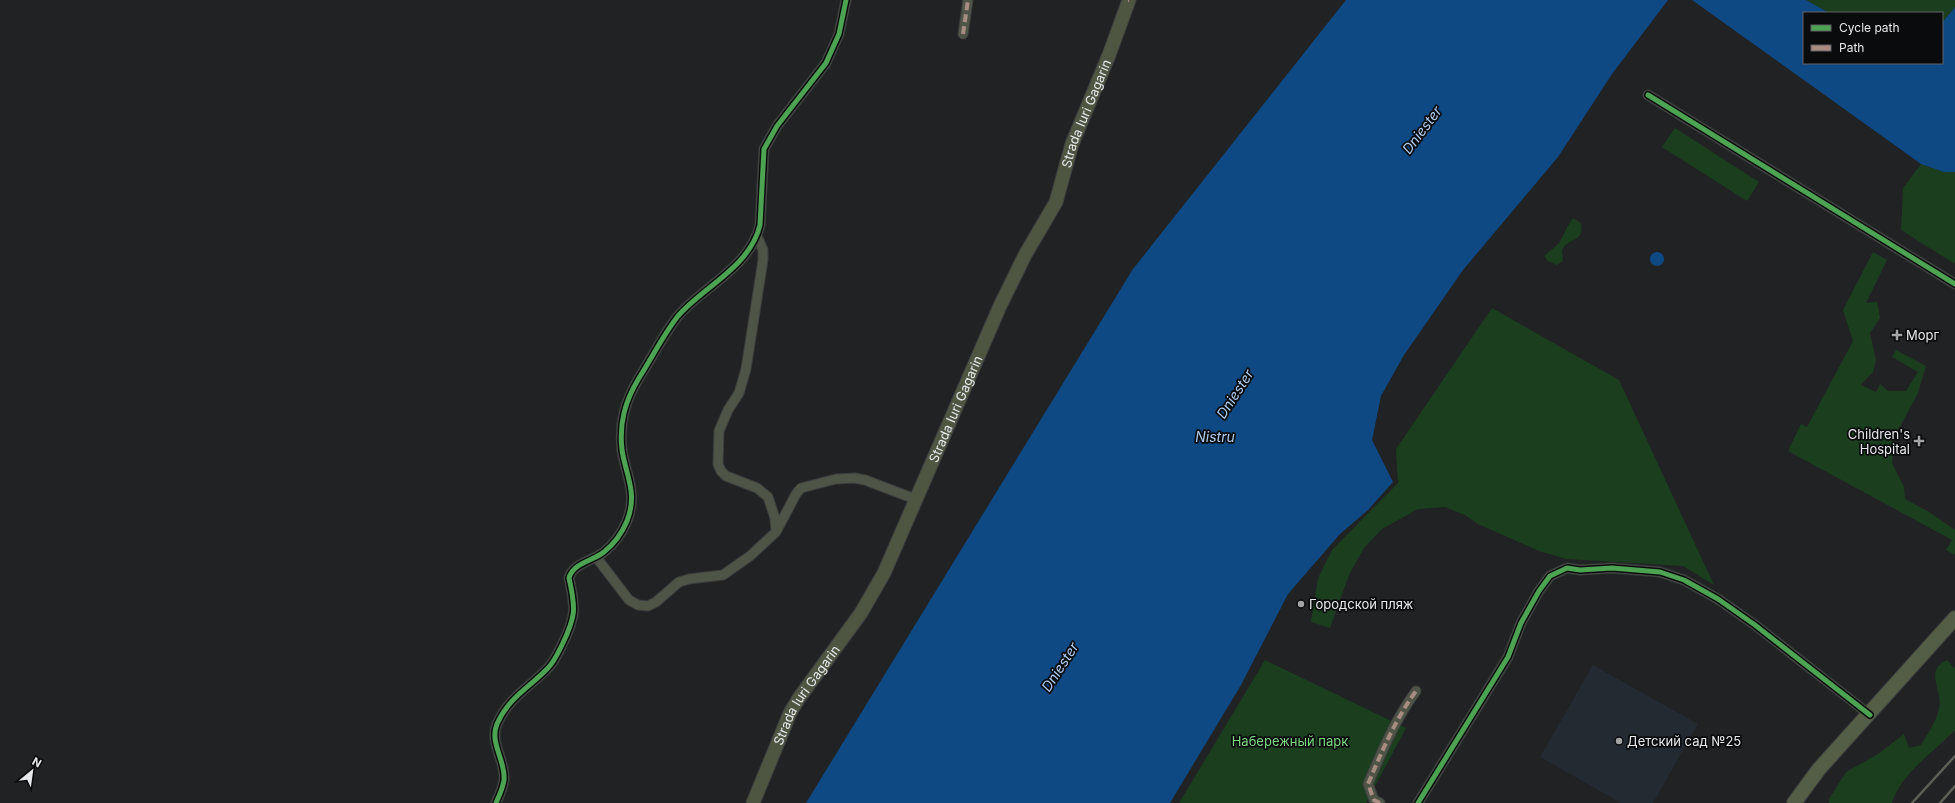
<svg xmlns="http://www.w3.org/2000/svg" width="1955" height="803" viewBox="0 0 1955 803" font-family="Inter,sans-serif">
	<rect width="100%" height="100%" fill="#202224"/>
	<path fill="#242a32" d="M1593,665L1698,724L1653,803H1621L1540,757Z"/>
	<path fill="#1b3f1e" d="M1806,0H1955V7L1942,23V13H1829Z
		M1675,128L1759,182L1747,201L1662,147Z
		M1921,164L1944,172H1955V264L1901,230L1903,188Z
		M1573,218L1581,223C1585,244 1566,237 1562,251C1562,254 1563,258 1563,261L1557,265L1548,261L1544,256C1549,251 1556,247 1559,243C1564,235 1567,226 1573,218Z
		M1873,252L1887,260L1866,303L1877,302L1880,318L1870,333L1876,360L1873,372L1861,385L1876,392L1880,384L1888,391H1906L1918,372L1892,357L1896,350L1926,366L1918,393L1895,436L1892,463L1904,487L1905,499L1929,512L1955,530V555L1946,550L1952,540L1788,451L1801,424L1807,427L1853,341L1843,310Z
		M1492,308L1619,380L1714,585L1683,566L1567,559L1539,551L1478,524L1465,515L1445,507L1418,509L1382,529L1364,548L1349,575L1330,628L1311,622L1318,578L1332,550L1398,483L1396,449Z
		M1265,660L1406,728L1366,803H1179Z
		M1947,660L1955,669V730C1934,752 1901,773 1892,803H1829V799L1846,772L1878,754L1904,734L1909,748L1921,745C1927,735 1936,722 1939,709C1944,691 1923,671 1947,660Z"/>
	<path fill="#0f4984" d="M1346,0H1668L1612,74L1558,157L1463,270L1404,355L1381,396L1372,440L1393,482L1368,510L1340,534L1288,594L1241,685L1170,803H806L1133,269Z
		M1692,0H1806L1829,13H1804V63H1942V23L1955,7V172H1944L1921,164Z
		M1650 259a7 7 0 1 1 14 0a7 7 0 1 1-14 0Z"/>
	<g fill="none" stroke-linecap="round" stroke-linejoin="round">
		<g stroke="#3d3e3f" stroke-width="11">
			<path id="street" d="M963,34L968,0
				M1648,95L1955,284
				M757,236L763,250V260L746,369L739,393L728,410L719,431L718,464L721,471L726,476L757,488L768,497L775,518L776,532
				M596,557L629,600L638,605L648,606L656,602L679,582L689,579L723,575L750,556L776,532L796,494L801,488L836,479L855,478L865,480L915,499
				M496,803C499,796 503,788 504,780C506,761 489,743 497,724C509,697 529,688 548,668C554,662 558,653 562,645C576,616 576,609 569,578C573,563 593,561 604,552C614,544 622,533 627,521C638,493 626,476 622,450C619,423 625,401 639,378C652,358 663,335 678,316C703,287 750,267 760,225L764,149L777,126L826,63L839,34L846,0
				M1380,803L1374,800L1368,784C1382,751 1395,720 1416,691
				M1418,803L1508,657L1521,623L1539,591L1550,576L1567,568L1580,570L1612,568L1660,572L1684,580L1718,599L1755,625L1870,715"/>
		</g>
		<g stroke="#3d3e3f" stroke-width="15">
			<g id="secondary">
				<path id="s1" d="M753,803L790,713L799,698L861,613L884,573L1000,306L1025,255L1056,202L1072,144L1109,55L1129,0"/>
			</g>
		</g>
		<g stroke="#3d3e3f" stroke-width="16">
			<path id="primary" d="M1794,803L1819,769L1955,618"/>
		</g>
		<use href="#street" stroke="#4e5547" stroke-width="9"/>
		<use href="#secondary" stroke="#4e5642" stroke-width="13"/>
		<use href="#primary" stroke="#545d45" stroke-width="14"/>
		<path stroke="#5c6057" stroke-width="2.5" d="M1912,803L1955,756
			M1940,803L1955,786"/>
		<path stroke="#a88b81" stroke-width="4" stroke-dasharray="8 4" stroke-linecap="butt" d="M1128,0H1129
			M963,34L968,0
			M1380,803L1374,800L1368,784C1382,751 1395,720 1416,691"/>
		<g stroke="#0a0b0d" stroke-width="8">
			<path id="cycleway" d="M1648,95L1955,284
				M496,803C499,796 503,788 504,780C506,761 489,743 497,724C509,697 529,688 548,668C554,662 558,653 562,645C576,616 576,609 569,578C573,563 593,561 604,552C614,544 622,533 627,521C638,493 626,476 622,450C619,423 625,401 639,378C652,358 663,335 678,316C703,287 750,267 760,225L764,149L777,126L826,63L839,34L846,0
				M1418,803L1508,657L1521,623L1539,591L1550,576L1567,568L1580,570L1612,568L1660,572L1684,580L1718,599L1755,625L1870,715"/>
		</g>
		<use href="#cycleway" stroke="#4ca352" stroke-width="5"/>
	</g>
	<g fill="#a1a3a5" stroke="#0a0b0d" stroke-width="1.5">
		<path d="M1895 329h4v4h4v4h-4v4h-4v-4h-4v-4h4z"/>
		<path d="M1917 435h4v4h4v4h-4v4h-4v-4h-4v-4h4z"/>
		<circle cx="1301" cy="604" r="4"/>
		<circle cx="1619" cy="741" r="4"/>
	</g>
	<g text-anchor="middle" stroke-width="3.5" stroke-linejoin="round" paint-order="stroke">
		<g font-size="13" fill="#e7e8eb" stroke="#0a0b0d">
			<text dy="5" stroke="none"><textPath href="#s1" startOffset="769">Strada Iuri Gagarin</textPath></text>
			<text dy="5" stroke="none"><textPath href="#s1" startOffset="445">Strada Iuri Gagarin</textPath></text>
			<text dy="5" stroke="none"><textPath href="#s1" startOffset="121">Strada Iuri Gagarin</textPath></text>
		</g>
		<g font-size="13" fill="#e7e8eb" stroke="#0a0b0d" text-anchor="start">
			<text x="1906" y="340">Морг</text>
			<text x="1910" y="439" text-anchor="end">Children's<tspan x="1910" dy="15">Hospital</tspan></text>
			<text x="1309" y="609">Городской пляж</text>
			<text x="1627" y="746">Детский сад №25</text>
		</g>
		<g font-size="13" fill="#7cd980" stroke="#0a0b0d">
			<text x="1290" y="746">Набережный парк</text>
		</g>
		<g font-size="14" font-style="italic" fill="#afcdf1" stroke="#0a0b0d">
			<text transform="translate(1422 130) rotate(-53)" y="5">Dniester</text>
			<text transform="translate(1235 394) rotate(-57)" y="5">Dniester</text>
			<text x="1215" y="442">Nistru</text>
			<text transform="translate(1060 667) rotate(-57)" y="5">Dniester</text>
		</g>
	</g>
	<rect x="1803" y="12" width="140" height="52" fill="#0a0b0d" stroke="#626366"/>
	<rect x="1811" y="25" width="20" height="6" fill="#4ca352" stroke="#626366"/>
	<text x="1839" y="32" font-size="12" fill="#e7e8eb">Cycle path</text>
	<rect x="1811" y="45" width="20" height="6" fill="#a88b81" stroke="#626366"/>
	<text x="1839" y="52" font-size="12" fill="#e7e8eb">Path</text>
	<g transform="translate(32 771) rotate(29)" stroke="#0a0b0d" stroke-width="3" paint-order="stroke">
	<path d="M0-3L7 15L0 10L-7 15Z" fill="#e7e8eb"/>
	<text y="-6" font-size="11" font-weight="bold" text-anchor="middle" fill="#e7e8eb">N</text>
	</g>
</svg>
